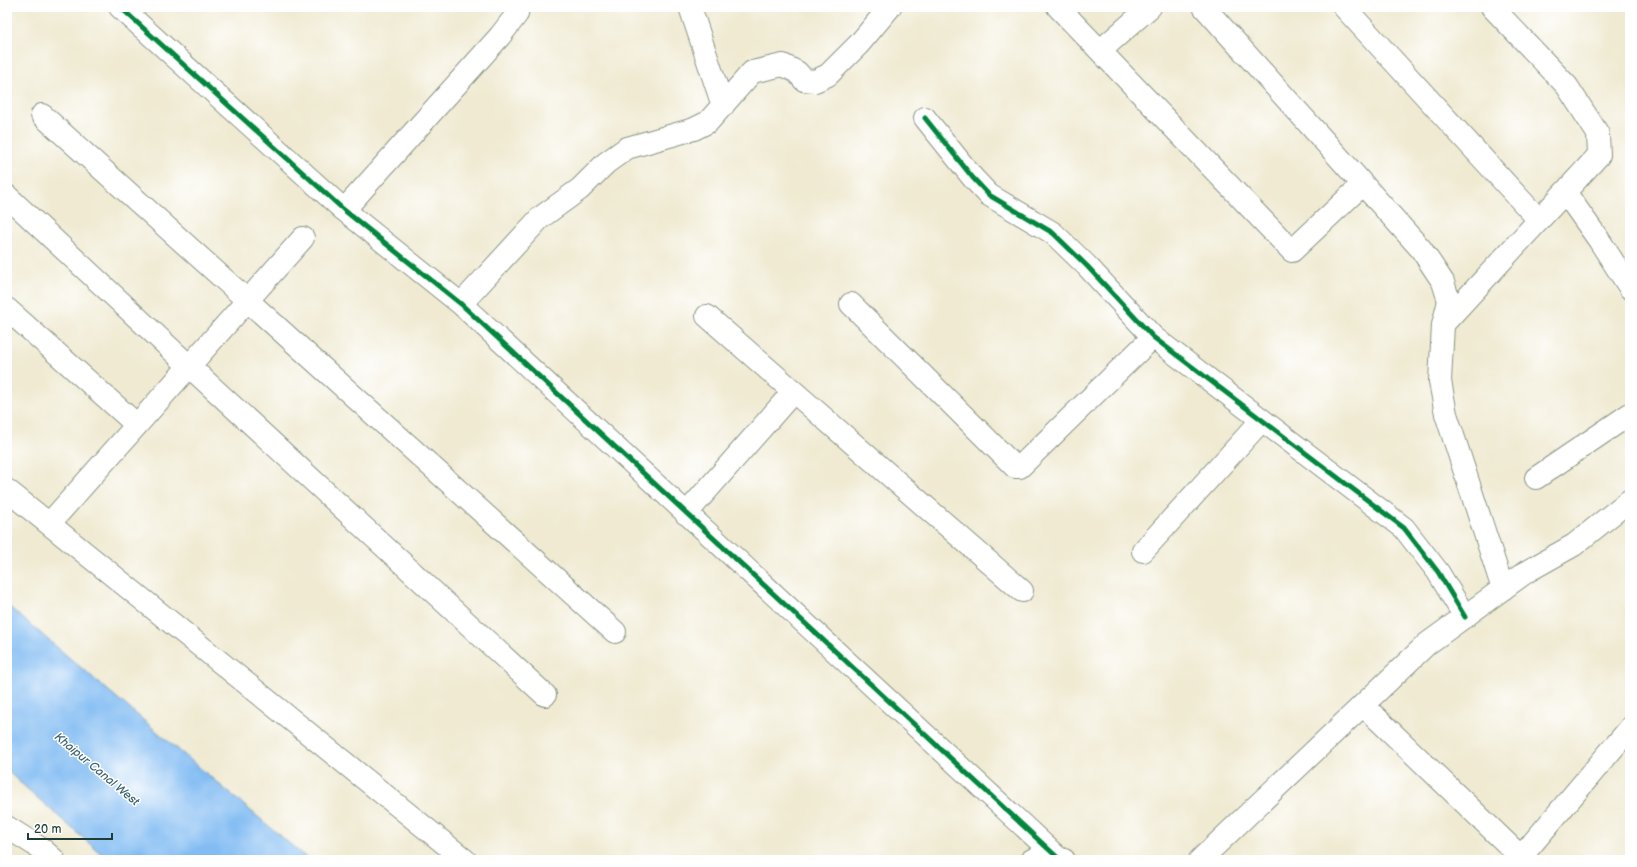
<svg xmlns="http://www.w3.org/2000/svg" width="1637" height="867" viewBox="0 0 1637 867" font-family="'Balsamiq Sans',sans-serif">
	<rect width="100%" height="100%" fill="#fff"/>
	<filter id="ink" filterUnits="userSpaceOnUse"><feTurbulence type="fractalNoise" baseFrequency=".025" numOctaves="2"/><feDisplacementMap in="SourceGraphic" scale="8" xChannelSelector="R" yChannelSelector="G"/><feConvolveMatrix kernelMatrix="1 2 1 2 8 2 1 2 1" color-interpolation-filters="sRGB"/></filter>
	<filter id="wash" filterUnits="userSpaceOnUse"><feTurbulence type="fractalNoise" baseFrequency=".012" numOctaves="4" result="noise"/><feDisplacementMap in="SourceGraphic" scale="16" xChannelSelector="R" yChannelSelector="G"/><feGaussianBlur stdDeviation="0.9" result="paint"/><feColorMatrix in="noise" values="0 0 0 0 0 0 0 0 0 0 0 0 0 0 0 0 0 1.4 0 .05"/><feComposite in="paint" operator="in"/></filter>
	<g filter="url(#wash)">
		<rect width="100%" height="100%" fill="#f0ead2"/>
		<path fill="#82bcf3" stroke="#507c94" d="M7,605L309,860H108L7,771Z"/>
	</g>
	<g filter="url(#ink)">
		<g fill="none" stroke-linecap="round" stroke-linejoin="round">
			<g stroke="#889483" stroke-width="24">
				<path id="minor" d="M120,7L344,210L461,304L1057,857
					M690,7L723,106
					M1058,7L1292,251L1363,184
					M1204,7L1421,249L1443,282L1449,301L1443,325L1440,381L1446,414L1503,589
					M1344,7L1539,220
					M1101,50L1150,7
					M42,115L615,632
					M925,118L973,178L989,195L1053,233L1087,266L1153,337L1404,528L1438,572L1465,617
					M1565,192L1599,240L1630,288
					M7,196L189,366L545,695
					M344,210L500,36L517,14L518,7
					M461,304L540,218L580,189L606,163L627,148L694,129L708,122L752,72L783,65L797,72L804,80L815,81L828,75L859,44L890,7
					M851,304L1015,467H1020L1153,337
					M7,309L137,425
					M707,316L1022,591
					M1445,322L1599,155L1598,134L1567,86L1492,7
					M1536,478L1630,414
					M7,490L465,860
					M686,514L793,392
					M49,524L303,238
					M1143,551L1261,421
					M1363,705L1524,860
					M7,827L43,850L54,860
					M1521,857L1630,728
					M1200,860L1427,644L1526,572L1574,545L1630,500"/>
			</g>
			<g stroke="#889483" stroke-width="24">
				<path id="major" d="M1032,860C1042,855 1054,856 1064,860"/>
			</g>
			<use href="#minor" stroke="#fff" stroke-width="22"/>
			<use href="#major" stroke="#fff" stroke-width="22"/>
			<g stroke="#fff" stroke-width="8">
				<path id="cycleway" d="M120,7L344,210L461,304L1057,857
					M925,118L973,178L989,195L1053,233L1087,266L1153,337L1404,528L1438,572L1465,617"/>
			</g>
			<use href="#cycleway" stroke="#00873e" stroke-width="5"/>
		</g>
	</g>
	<g text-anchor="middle" stroke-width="3" stroke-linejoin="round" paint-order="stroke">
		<g font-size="12" font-style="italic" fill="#3d636d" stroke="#fff">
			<text transform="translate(97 769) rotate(40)" y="4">Khaipur Canal West</text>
		</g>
	</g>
	<rect width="1637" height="867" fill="none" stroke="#fff" stroke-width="24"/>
	<path d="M28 833v6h84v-6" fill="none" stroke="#1f3d34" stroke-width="2"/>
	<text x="34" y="833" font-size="12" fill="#1f3d34" stroke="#ffffff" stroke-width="3" paint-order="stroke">20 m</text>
</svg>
